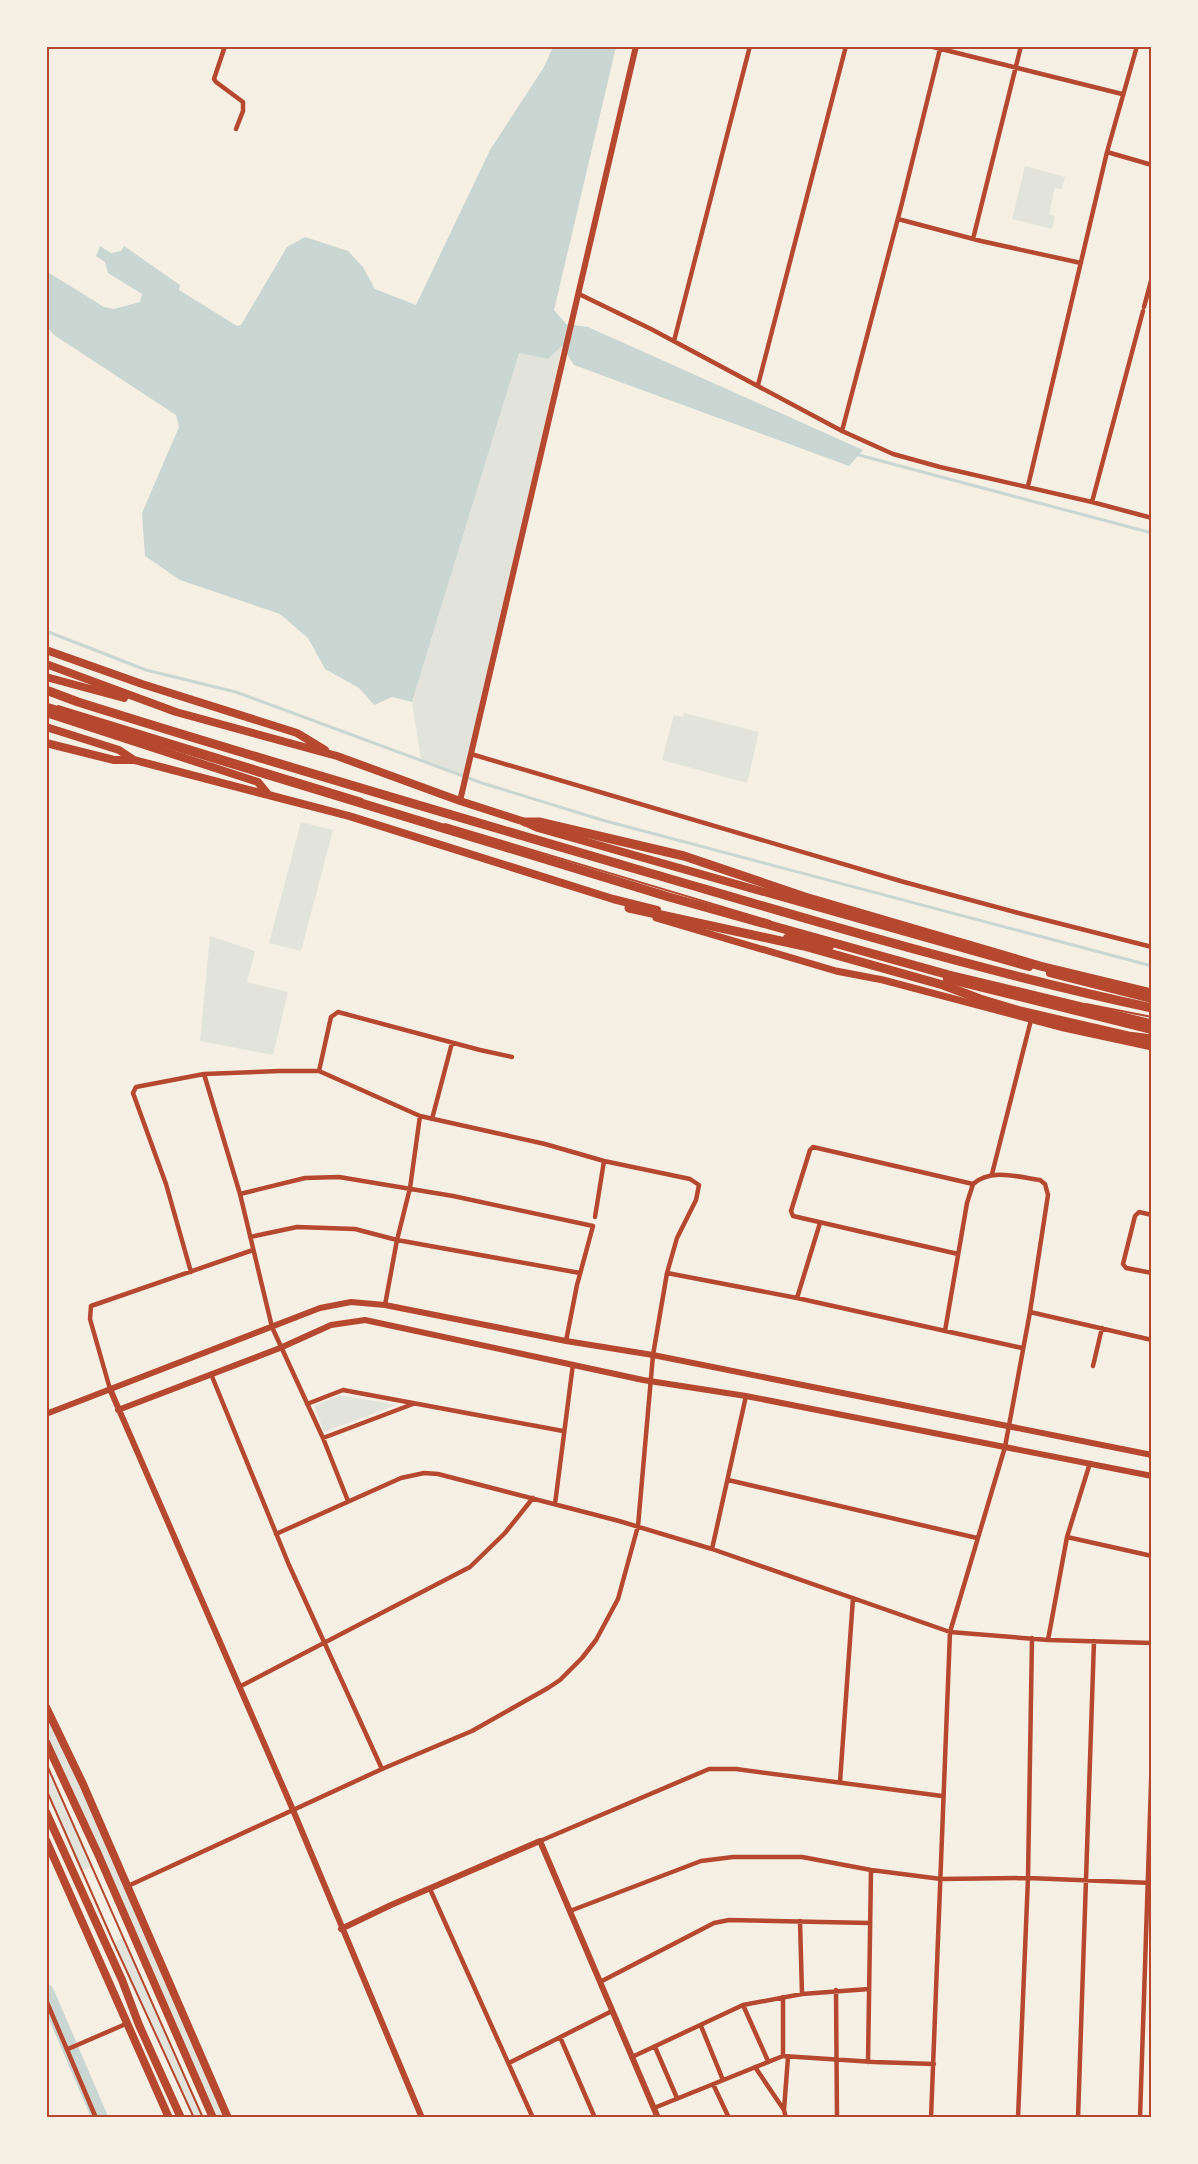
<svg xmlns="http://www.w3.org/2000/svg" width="1198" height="2164" viewBox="0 0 1198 2164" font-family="Spectral,serif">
	<rect width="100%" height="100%" fill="#f6efe4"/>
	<path fill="#e2e4dc" d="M1025,166L1065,177L1062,189L1055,188L1049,214L1055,216L1052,229L1012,219Z
		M562,346L466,776L421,760L412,702L519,353L548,359Z
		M684,713L759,732L747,783L662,760L674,715L683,717Z
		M301,822L333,830L301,951L269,943Z
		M210,936L255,951L247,982L288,992L273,1055L200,1041Z
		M340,1395L396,1405L324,1432L314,1406Z
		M46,1707L228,2117H213L47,1742Z
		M46,1763L93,1866L82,1871L47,1789Z
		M124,1937L203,2117H194L114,1943Z"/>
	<path fill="#c9d6d2" d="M553,47H616L554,310L566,324L588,327L863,450L849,466L574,365L562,346L548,359L519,353L412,702L392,697L374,705L359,688L325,669L308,638L280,614L180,580L145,556L142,513L179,427L176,415L54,335L47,327L46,271L104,307L114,309L140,302L142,294L108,273L105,262L96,256L100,246L111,253L121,251L124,246L180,285L179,290L237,326L241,325L287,247L305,237L348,251L363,267L375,289L416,305L490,150L544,67Z"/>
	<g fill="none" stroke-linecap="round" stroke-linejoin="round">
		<path stroke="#c9d6d2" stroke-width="3" d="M855,454L1152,533
			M46,631L146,670L236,692L482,783L602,820L1152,966"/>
		<path stroke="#c9d6d2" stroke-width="16" d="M46,1992L100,2118"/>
		<path stroke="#b5482f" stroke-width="2" d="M58,706L362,799
			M445,824L770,921
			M1086,1004L1152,1017
			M46,1763L203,2118
			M46,1789L112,1939L194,2118"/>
		<path stroke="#b5482f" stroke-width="4.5" d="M225,46L214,79L216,82L243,102V111L236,129
			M929,46L1122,94
			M1107,152L1152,165
			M898,219L981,241L1081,263
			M973,239L1021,46
			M579,294L651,329L842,431L893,454L940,467L1092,502L1152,518
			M1144,307L1152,277
			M674,341L750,46
			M758,385L846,46
			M842,431L902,203L940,49
			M1028,486L1107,152L1137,46
			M1092,502L1143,311
			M471,754L904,882L1026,915L1152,947
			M319,1071L331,1017L338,1012L480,1050L512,1057
			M204,1074L240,1194L272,1327L323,1438L348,1501
			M432,1119L452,1043
			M992,1174L1031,1020
			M240,1194L305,1178L339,1177L453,1196L593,1226L577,1285L566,1341
			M1152,1215L1139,1212L1135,1216L1123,1264L1126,1268L1152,1273
			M595,1217L604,1161
			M250,1237L297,1227L355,1229L397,1240L580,1273
			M958,1254L793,1216L791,1211L810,1150L813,1147L973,1184
			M667,1273L797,1298L1022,1348
			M797,1298L820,1223
			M385,1305L397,1240L410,1188L420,1116
			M1030,1312L1152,1340
			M945,1331L967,1203L973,1184
			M1093,1366L1102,1328
			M211,1374L289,1565L382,1769
			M110,1389L90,1319L91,1306L253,1250
			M307,1404L343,1390L563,1431
			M323,1438L413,1404
			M728,1480L977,1538
			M555,1504L573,1364
			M276,1534L401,1478L424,1473L438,1474L619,1521L712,1549L950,1632L1048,1640L1152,1643
			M1067,1537L1152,1556
			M712,1549L746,1396
			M1048,1640L1067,1537L1090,1463
			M239,1687L470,1567L505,1533L533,1498
			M840,1782L853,1598
			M540,1841L709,1769H736L942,1796
			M128,1886L382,1769L472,1731L548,1688L560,1680L582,1658L596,1640L618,1599L638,1526L653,1355L667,1273L677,1238L696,1200L699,1185L690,1179L604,1161L545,1144L420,1116L319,1071H279L204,1074L136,1087L133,1093L166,1184L191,1272
			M430,1889L533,2118
			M570,1911L701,1861L733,1857H802L871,1870L941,1879L1028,1878L1152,1883
			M800,1921L802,1994
			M600,1982L714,1923L729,1920L870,1923
			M836,1990L837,2118
			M783,1997V2056
			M46,2000L96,2118
			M743,2005L768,2061
			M701,2026L723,2080
			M560,2037L595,2118
			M655,2047L677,2098
			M68,2049L128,2023
			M632,2057L743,2005L802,1994L869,1989
			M868,2062L871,1870
			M509,2063L612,2011
			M755,2067L784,2110
			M713,2084L729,2118
			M654,2108L783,2056L874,2062L934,2064
			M786,2118L784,2110L788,2057
			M931,2118L950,1632L1005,1447L1030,1312L1048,1195L1045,1184L1040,1180C1018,1177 991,1168 973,1184
			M1018,2118L1028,1878L1032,1638
			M1078,2118L1094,1641
			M1140,2118L1152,1754"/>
		<path stroke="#b5482f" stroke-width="6" d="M460,801L636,46
			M110,1389L293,1810L422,2118
			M118,1410L280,1348L331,1325L365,1320L643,1380L746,1396L1152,1476
			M46,1414L320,1308L351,1302L385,1305L566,1341L653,1355L1152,1455
			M341,1929L391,1905L540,1841L658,2118"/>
		<path stroke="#b5482f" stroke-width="7" d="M656,918L836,971L883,980L1064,1028L1152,1047"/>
		<path stroke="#b5482f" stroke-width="8" d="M46,1707L83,1784L228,2118
			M46,1742L98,1854L213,2118
			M46,1812L122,1980L139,2025L181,2118
			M46,1840L169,2118"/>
		<path stroke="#b5482f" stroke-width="8" d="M46,650L142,684L297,733L325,750
			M46,664L176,712L337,756L460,801L525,822L538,828L1029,967
			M46,677L124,698
			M46,713L258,782L267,793
			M46,727L119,750L134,760L349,816L613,899L657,910
			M46,743L114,760H134
			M787,938L830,946
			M1050,973L1152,999
			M947,979L1152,1030"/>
		<path stroke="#b5482f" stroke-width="9" d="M46,690L78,702C269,762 461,818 653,874C818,922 984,972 1152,1008
			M46,707L669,897L949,975L1152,1024
			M525,822H539L684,856L805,897L1040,966L1152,993
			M629,908L804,946L943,985L980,999L1020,1011L1128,1036L1152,1039"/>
	</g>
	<rect width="1198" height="2164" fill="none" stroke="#f6efe4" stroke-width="96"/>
	<rect x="48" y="48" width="1102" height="2068" fill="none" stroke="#b5482f" stroke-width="2"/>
</svg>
